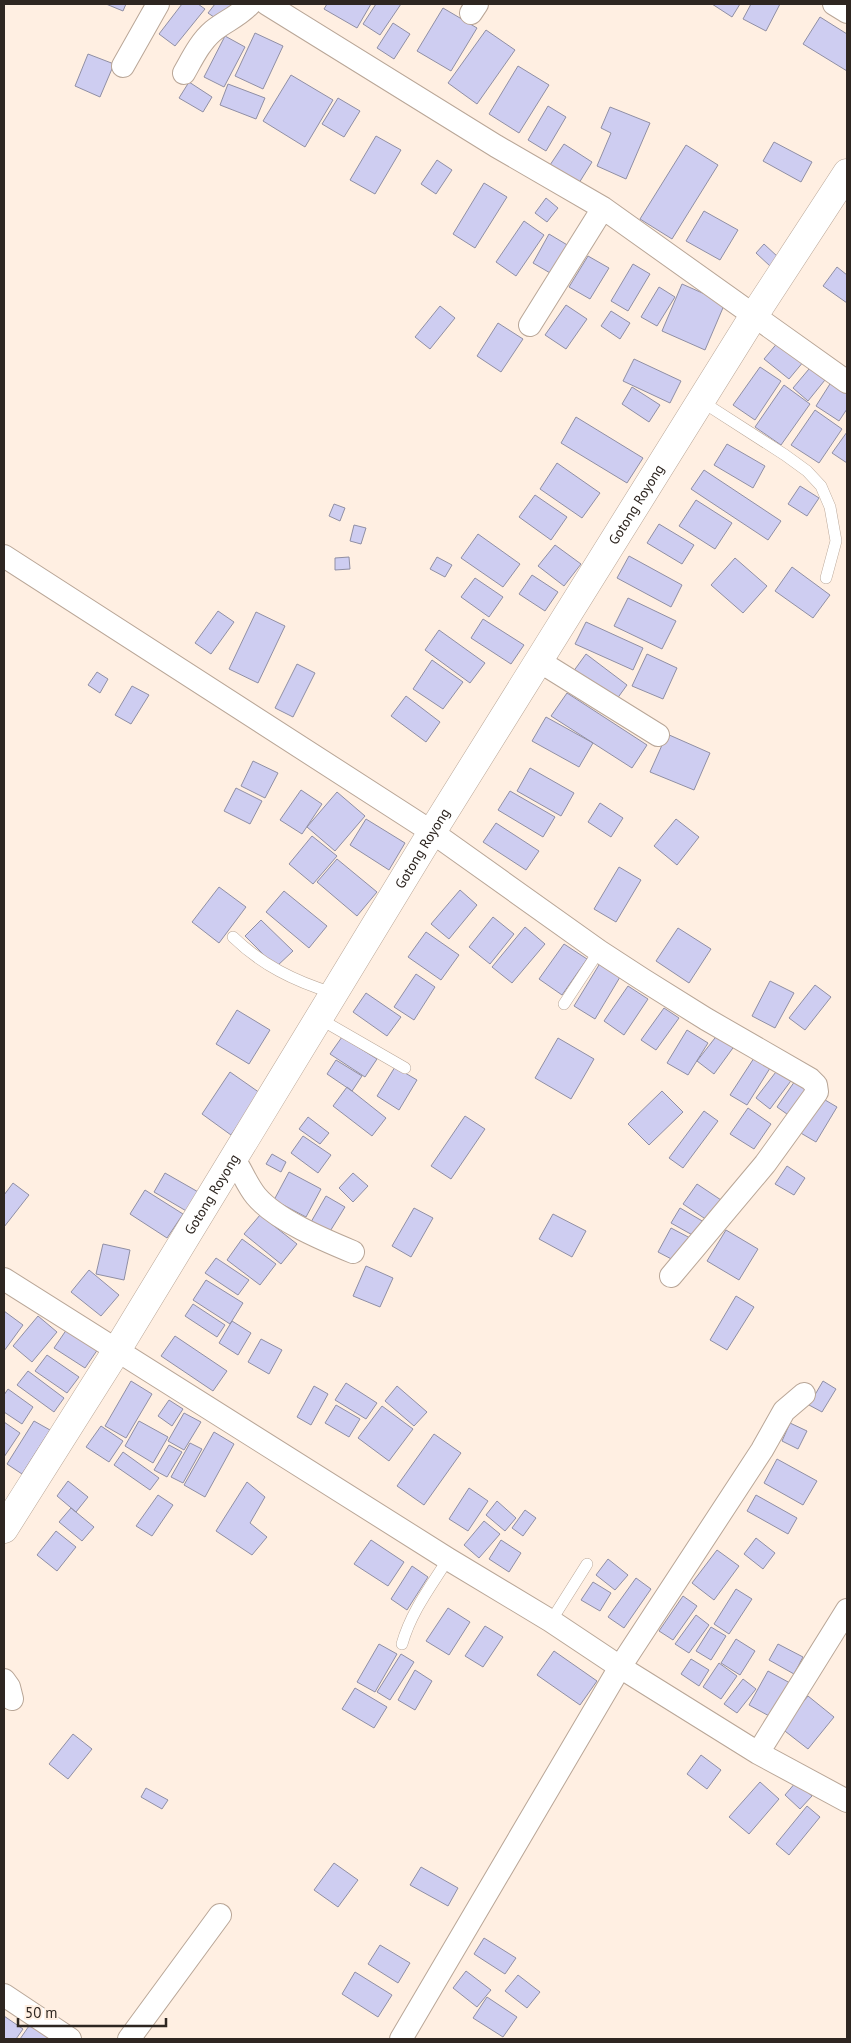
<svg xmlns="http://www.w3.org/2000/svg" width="851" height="2043" viewBox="0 0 851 2043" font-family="'PT Sans',sans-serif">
	<rect width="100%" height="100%" fill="#ffefe2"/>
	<path fill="#cecdf1" stroke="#908fa4" d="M106,4H126L123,11Z
		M182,4H198L205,9L175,46L159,34Z
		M215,4H235L221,22L208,13Z
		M327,4H371L357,28L324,9Z
		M376,4H401L380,35L363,24Z
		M712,4H740L732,17Z
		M751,4H780L766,31L743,19Z
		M443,8L477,28L451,71L417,51Z
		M820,17L847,34V71L803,44Z
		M393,23L410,34L394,59L377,48Z
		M486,30L515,50L477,104L448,83Z
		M255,33L283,46L263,89L235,76Z
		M225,36L245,47L224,87L204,77Z
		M88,54L114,64L100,97L75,86Z
		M518,66L549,85L519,133L489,114Z
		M291,75L333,100L305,147L263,121Z
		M189,82L212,97L203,112L179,98Z
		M228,84L265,98L256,119L220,105Z
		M338,98L360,111L344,137L322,124Z
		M548,106L566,117L546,151L528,140Z
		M610,107L650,123L626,179L597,166L611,133L601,128Z
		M376,136L401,150L375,194L350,180Z
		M774,142L812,162L801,182L763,161Z
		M564,144L592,162L579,183L550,165Z
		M686,145L718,165L672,239L640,219Z
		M437,160L452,170L436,194L421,184Z
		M484,183L507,197L475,248L453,234Z
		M546,198L558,208L547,222L535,213Z
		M704,211L738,230L720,260L686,241Z
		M524,221L544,235L516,276L496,262Z
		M549,234L574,249L557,277L533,263Z
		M764,244L778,257L770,266L756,253Z
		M588,256L609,268L590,299L569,287Z
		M633,264L650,274L628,311L611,301Z
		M837,267L847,275V303L823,286Z
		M682,284L725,303L705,350L662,331Z
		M659,287L675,297L657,326L641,317Z
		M566,305L587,319L566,349L545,335Z
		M440,306L455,318L430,349L415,337Z
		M611,311L630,323L620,339L601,326Z
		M498,323L523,339L501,372L477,356Z
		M779,341L804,361L789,379L764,359Z
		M634,359L681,381L670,403L623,381Z
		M814,363L829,375L808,401L793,388Z
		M760,367L781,381L755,420L733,405Z
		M835,376L847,384V409L839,421L816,406Z
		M784,385L810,404L781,445L755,427Z
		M632,387L660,405L649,422L622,404Z
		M815,410L842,429L819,463L791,445Z
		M576,417L643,458L627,483L561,443Z
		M847,432V463L832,453Z
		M727,444L765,466L753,488L714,465Z
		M557,463L600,493L582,518L540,489Z
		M704,470L781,521L768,540L691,489Z
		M800,486L819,498L807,516L788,504Z
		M535,495L567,517L551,540L519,517Z
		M696,500L732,523L715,549L679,526Z
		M334,504L345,508L340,521L329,516Z
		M659,524L694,545L682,564L647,543Z
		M354,525L366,528L361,544L350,541Z
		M478,534L520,564L503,587L461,558Z
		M555,545L581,564L564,586L538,566Z
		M629,556L682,585L671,607L617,578Z
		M349,557L350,569L335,570V558Z
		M437,557L452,565L445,577L430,569Z
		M735,558L767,586L743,613L711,585Z
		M792,567L830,595L813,618L775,591Z
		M532,575L558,592L545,611L519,594Z
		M475,578L503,597L489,617L461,597Z
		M628,598L676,621L662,649L614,626Z
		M218,611L234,622L211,654L195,643Z
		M256,612L285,626L258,683L229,669Z
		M483,619L524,645L511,664L471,638Z
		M586,622L643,648L633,670L575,644Z
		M439,630L485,663L470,683L425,650Z
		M586,654L627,685L614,703L573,672Z
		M647,654L677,668L663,699L632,686Z
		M432,660L463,682L443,709L413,689Z
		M297,664L315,673L293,717L275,708Z
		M97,672L108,679L100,693L88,685Z
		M132,686L149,695L131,724L115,715Z
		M567,693L647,745L632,768L551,716Z
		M406,696L440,722L426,742L391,716Z
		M546,717L593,743L579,767L532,741Z
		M667,734L710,753L694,790L650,772Z
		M253,761L278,773L265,798L241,786Z
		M530,768L574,793L561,816L517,791Z
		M236,788L262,801L250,824L224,811Z
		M301,790L322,804L302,834L280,820Z
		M510,791L555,817L543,837L498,810Z
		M337,792L365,816L335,851L307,827Z
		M600,803L623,818L611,837L588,822Z
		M366,819L405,843L389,870L350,845Z
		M676,819L699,837L677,865L654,846Z
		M496,823L539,851L526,870L483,842Z
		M312,836L337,856L313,884L289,864Z
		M337,859L377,892L357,916L317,882Z
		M619,867L641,880L616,922L594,909Z
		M219,887L246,907L219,943L192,922Z
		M460,890L477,905L449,939L431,924Z
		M284,891L327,926L309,948L266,912Z
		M493,917L514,934L490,964L469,947Z
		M261,920L293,951L276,967L245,936Z
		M525,927L545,944L512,983L492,967Z
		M678,928L711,949L689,983L656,961Z
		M426,932L459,955L441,980L408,957Z
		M564,944L587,959L562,995L539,979Z
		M602,960L623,972L595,1019L574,1006Z
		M416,974L435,987L414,1020L394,1007Z
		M770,981L794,993L775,1028L752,1016Z
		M815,985L831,997L805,1030L789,1018Z
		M628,986L648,999L624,1035L604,1021Z
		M366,993L401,1017L387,1036L353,1012Z
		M664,1008L679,1018L656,1050L641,1040Z
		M237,1010L270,1030L249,1064L216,1044Z
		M722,1029L738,1041L714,1074L697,1061Z
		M687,1030L708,1043L688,1075L667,1063Z
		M342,1037L377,1059L365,1077L330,1054Z
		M558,1038L594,1059L571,1099L535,1078Z
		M756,1055L772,1065L747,1105L730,1095Z
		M336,1060L362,1076L352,1091L327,1074Z
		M782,1064L796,1074L770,1109L756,1098Z
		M395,1067L417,1080L399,1110L377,1096Z
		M230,1072L260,1093L231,1135L202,1114Z
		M797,1078L814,1089L794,1119L777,1107Z
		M347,1087L386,1118L372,1136L333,1106Z
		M662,1091L683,1112L649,1145L628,1124Z
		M820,1097L837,1107L816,1142L799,1132Z
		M748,1108L771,1124L754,1149L730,1134Z
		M704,1111L718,1121L683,1168L669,1158Z
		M465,1116L485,1129L451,1179L431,1166Z
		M308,1117L329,1133L320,1144L299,1129Z
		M303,1136L331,1155L318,1173L291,1153Z
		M272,1154L286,1162L281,1172L266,1164Z
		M787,1166L805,1178L794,1195L775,1184Z
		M289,1172L321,1189L306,1217L274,1200Z
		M165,1173L200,1193L188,1212L154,1192Z
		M353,1173L368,1186L353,1202L339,1188Z
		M13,1183L29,1195L4,1227V1195Z
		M697,1184L724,1202L710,1222L683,1204Z
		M145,1190L183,1214L167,1238L130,1214Z
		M326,1196L345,1207L329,1233L311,1222Z
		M414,1208L433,1218L411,1257L392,1246Z
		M680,1208L704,1222L696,1237L671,1223Z
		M553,1214L586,1231L572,1257L539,1239Z
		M260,1215L297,1244L281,1264L244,1234Z
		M671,1228L692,1239L679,1263L658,1252Z
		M726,1230L758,1249L739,1280L707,1261Z
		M242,1239L276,1264L260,1285L227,1260Z
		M103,1244L130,1250L124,1280L96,1274Z
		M216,1258L249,1280L238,1295L205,1273Z
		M366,1266L393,1278L380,1307L353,1296Z
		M89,1270L119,1295L101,1316L71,1292Z
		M206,1280L243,1303L230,1324L193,1300Z
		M736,1296L754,1307L727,1350L710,1340Z
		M193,1304L225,1325L217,1337L185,1316Z
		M4,1311L23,1325L4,1351Z
		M38,1316L57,1332L32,1362L13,1346Z
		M232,1321L251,1333L238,1355L219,1343Z
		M67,1329L98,1349L85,1368L54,1348Z
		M175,1336L227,1371L213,1391L161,1356Z
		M261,1339L282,1350L269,1374L248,1362Z
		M47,1355L79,1377L67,1393L35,1371Z
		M28,1371L64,1398L54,1412L17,1385Z
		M131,1381L152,1394L126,1438L105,1426Z
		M823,1381L836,1389L822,1412L809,1405Z
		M346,1383L377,1403L366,1419L335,1400Z
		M314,1386L328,1394L311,1425L297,1417Z
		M397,1386L427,1412L414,1426L385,1401Z
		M8,1389L33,1407L22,1424L4,1412V1395Z
		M169,1400L183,1409L172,1426L158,1416Z
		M336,1405L360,1419L349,1437L325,1423Z
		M382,1406L413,1429L389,1461L358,1438Z
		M184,1413L201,1422L184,1450L168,1441Z
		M34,1421L50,1430L22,1474L7,1464Z
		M139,1421L168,1437L153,1463L125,1446Z
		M4,1422L20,1433L4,1457Z
		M790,1423L807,1431L798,1449L782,1441Z
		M101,1426L123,1441L109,1462L86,1447Z
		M214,1432L234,1444L205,1497L184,1485Z
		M434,1434L461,1453L424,1505L397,1486Z
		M190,1443L202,1449L183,1483L171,1477Z
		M169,1445L182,1452L167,1477L154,1470Z
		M123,1452L159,1478L150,1490L114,1465Z
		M777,1459L817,1481L803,1505L764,1483Z
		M68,1481L88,1497L76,1512L57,1496Z
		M247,1482L265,1497L250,1523L267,1537L252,1555L216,1531Z
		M469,1488L488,1501L468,1531L449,1519Z
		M158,1495L173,1505L152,1536L136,1526Z
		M756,1495L797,1518L788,1534L747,1511Z
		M497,1501L516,1518L505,1531L486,1515Z
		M71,1508L94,1527L82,1541L59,1522Z
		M525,1510L536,1518L523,1536L512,1528Z
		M484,1521L500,1534L479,1558L464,1545Z
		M56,1531L76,1547L57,1571L37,1555Z
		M756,1538L775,1553L763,1569L744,1554Z
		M371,1540L404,1562L388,1586L354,1564Z
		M501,1540L521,1553L509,1572L489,1559Z
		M717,1550L739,1566L714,1600L692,1583Z
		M608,1559L628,1575L615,1590L596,1575Z
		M412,1566L428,1577L407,1610L391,1599Z
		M636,1578L651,1589L624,1628L608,1617Z
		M593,1582L611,1593L600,1611L581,1600Z
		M736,1589L752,1599L729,1634L714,1624Z
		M683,1596L697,1606L673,1640L659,1631Z
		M448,1608L470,1622L449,1655L426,1641Z
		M696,1615L709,1625L689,1653L675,1644Z
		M485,1626L503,1637L483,1667L465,1656Z
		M711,1627L726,1636L711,1660L696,1651Z
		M736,1639L755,1651L740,1675L721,1663Z
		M379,1644L397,1654L375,1692L357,1682Z
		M778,1644L803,1657L794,1674L769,1660Z
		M554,1651L597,1681L580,1705L537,1675Z
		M401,1654L414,1662L390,1700L377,1692Z
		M691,1659L709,1670L699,1686L681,1674Z
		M719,1663L737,1676L721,1699L703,1687Z
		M415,1670L432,1681L415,1710L398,1700Z
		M768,1671L790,1683L771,1717L749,1705Z
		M743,1679L756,1689L737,1713L724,1704Z
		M355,1688L387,1707L374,1728L342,1709Z
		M808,1696L834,1717L808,1749L781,1728Z
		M73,1734L92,1749L68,1779L49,1764Z
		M701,1755L721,1770L707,1789L687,1774Z
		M760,1782L779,1799L749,1834L729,1817Z
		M796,1782L812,1796L800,1809L785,1795Z
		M146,1788L168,1800L162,1809L141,1797Z
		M807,1806L820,1817L789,1855L776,1844Z
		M334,1863L358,1880L338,1907L314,1890Z
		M421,1867L458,1888L448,1906L410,1885Z
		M484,1938L516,1958L505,1974L474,1954Z
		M380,1945L410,1963L398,1983L368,1964Z
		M466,1971L491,1990L477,2007L453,1988Z
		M355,1972L392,1995L378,2017L342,1994Z
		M518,1975L540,1992L527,2008L505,1991Z
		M487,1997L517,2017L503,2037L473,2018Z
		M4,2016L23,2029L16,2039H4Z
		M31,2023L54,2039H20Z"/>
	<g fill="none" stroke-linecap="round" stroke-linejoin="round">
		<g stroke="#b9a697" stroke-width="12">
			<path id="service" d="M701,401L785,455L807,471L821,486L830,507L836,541L826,578
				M233,937C262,965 294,981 333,993
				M564,1004L599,951
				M320,1019L405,1068
				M551,1621L587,1564
				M402,1644C411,1612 431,1586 448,1559"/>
		</g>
		<g stroke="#b9a697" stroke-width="24">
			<path id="minor" d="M267,4L496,146L603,208L847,382
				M834,4L847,12
				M471,13L477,4
				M123,66L158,4
				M184,73C192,59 200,42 213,31C225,21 238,17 250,4
				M530,325L603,208
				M4,556L432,832L599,951L642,979L706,1019L810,1079L816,1085L817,1092L765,1164L671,1276
				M539,661L658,735
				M234,1159C242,1171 247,1185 256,1196C276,1220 324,1240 353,1252
				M4,1279L448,1559L551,1621L620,1667L758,1753L847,1801
				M4,1680L9,1687L12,1699
				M758,1753L847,1610
				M4,1995L70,2039
				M129,2039L220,1915
				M401,2039L620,1667L762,1450L784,1411L804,1394"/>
		</g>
		<g stroke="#b9a697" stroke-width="29">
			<g id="tertiary">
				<path id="s1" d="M4,1529L117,1350L432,832L753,317L847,173"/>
			</g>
		</g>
		<use href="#service" stroke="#fff" stroke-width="11"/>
		<use href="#minor" stroke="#fff" stroke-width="22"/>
		<use href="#tertiary" stroke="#fff" stroke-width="28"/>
	</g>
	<g text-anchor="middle" stroke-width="4.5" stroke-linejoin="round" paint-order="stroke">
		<g font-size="14" fill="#2e2621" stroke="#ffefe2">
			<text dy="5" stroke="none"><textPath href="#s1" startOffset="1204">Gotong Royong</textPath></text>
			<text dy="5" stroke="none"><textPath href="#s1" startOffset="799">Gotong Royong</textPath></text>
			<text dy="5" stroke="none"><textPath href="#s1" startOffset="394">Gotong Royong</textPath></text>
		</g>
	</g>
	<rect width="851" height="2043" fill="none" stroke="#2e2621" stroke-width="10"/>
	<path d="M18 2018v8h148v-8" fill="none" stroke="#2e2621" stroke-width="2.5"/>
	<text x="25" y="2018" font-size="15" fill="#2e2621" stroke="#ffefe2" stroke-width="4" paint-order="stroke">50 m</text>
</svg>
